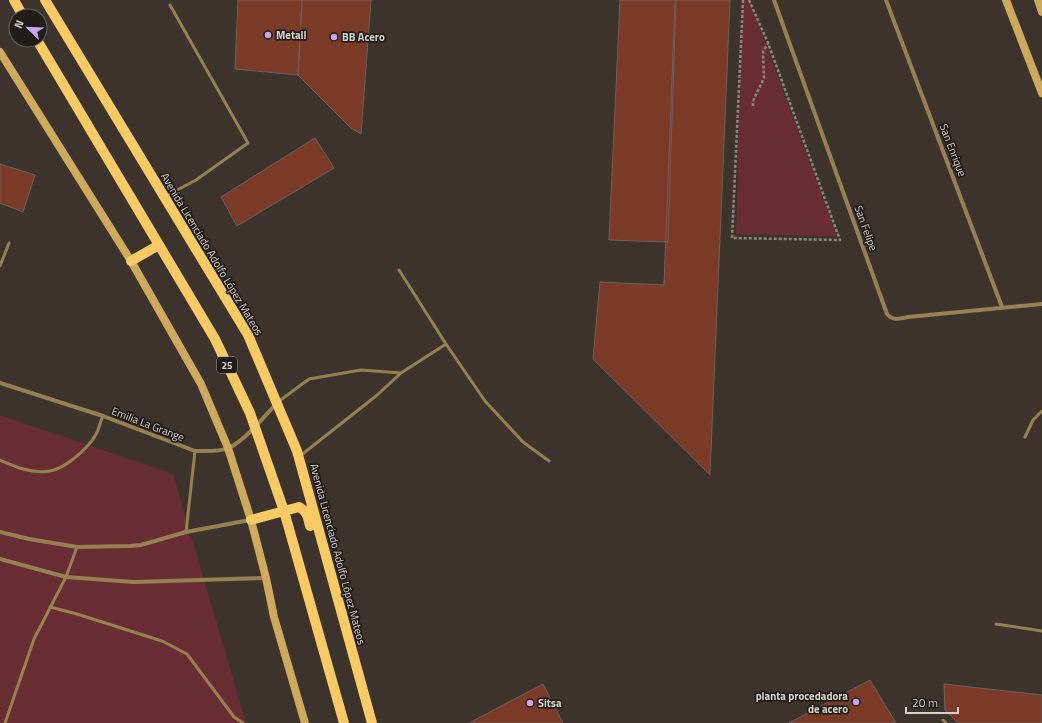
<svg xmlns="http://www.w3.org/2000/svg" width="1042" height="723" viewBox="0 0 1042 723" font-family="'Titillium Web',sans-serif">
	<rect width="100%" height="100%" fill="#3c342c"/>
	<path fill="#682c33" d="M742,0H749L837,236L736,234Z
		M0,415L173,474L246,723H0Z"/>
	<path fill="#7a3a25" stroke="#6d615d" d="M238,0H302L298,75L235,69Z
		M302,0H371L361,134L351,128L298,75Z
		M620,0H676L668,242L609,240Z
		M675,0H730L710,475L593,359L600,282L664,285Z
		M315,138L334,168L237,226L221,197Z
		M0,164L35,175L23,212L0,203Z
		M870,680L896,723H789Z
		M543,684L563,723H471V722Z
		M944,684L1042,695V723H958L945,710Z"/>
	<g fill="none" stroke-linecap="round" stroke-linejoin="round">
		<path stroke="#8e8882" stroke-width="2.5" stroke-dasharray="3 2" stroke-linecap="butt" d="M743,0L732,238L840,240L768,43L749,0
			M753,106V101L764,78L763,51L768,44"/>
		<path stroke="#978152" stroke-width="3" d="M166,196L196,180L248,143L170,5
			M0,266L9,243
			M399,270L446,344
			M278,402L309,379L361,370L401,373L446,344L485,401L523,442L549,461
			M1025,437L1033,420L1042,411
			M300,456L376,396L401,373
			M0,460C16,467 32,474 50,471C65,469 88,448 95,436C99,430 100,422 103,416
			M186,532L195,451
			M50,607L77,614L162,641L187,654L234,717L243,723
			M996,624L1042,631
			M943,720L946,723
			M5,723L34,639L66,577L77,547"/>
		<path stroke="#978152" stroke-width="4" d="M774,0L887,314C893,321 899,319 908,317L1042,304
			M886,0L1002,307
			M0,383L103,416L195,451C205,451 219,452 229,448C246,439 263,418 277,403
			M0,532L29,539L77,547L130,546L141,545L186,532L250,520
			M0,559L66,577L134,582L266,578"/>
		<path stroke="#ceaa5c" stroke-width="8" d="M1006,0L1042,93
			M1038,0L1042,12
			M0,52L131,261L201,384L228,448L251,520L266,578L274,617L305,723"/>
		<path stroke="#f8ca63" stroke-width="10" d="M14,0L23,16
			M45,0L248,335L297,451L372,723
			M37,40L215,339L250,413L284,511L344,723
			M131,261L159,245
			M251,520L299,507C307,511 308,517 310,526"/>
	</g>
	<g fill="#c8a6ef" stroke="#201c19" stroke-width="1.5">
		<circle cx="268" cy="35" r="4"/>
		<circle cx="334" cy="37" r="4"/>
		<circle cx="856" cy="702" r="4"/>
		<circle cx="530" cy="703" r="4"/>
	</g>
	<g text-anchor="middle" stroke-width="3.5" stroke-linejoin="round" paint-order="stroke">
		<rect fill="#201c19" stroke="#9f9b96" stroke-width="1" x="217" y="357" width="20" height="16" rx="3"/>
		<g font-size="10" font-weight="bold" fill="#d6d1cc">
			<text x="227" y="369">25</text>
		</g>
		<g font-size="11" font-weight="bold" fill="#d6d1cc" stroke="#201c19" text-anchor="start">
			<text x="276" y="39">Metall</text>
			<text x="342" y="41">BB Acero</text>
			<text x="848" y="700" text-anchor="end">planta procedadora<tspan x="848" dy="13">de acero</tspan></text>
			<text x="538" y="707">Sitsa</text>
		</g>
		<g font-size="11" fill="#d6d1cc" stroke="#201c19">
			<text transform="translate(953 150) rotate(69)" y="4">San Enrique</text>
			<text transform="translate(866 228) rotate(70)" y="4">San Felipe</text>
			<text transform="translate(212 254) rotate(59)" y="4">Avenida Licenciado Adolfo López Mateos</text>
			<text transform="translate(148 424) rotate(21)" y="4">Emilia La Grange</text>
			<text transform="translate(338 554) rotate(75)" y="4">Avenida Licenciado Adolfo López Mateos</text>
		</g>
	</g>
	<g transform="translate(28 28) rotate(293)"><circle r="19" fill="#201c19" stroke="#696461"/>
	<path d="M0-3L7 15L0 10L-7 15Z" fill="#c8a6ef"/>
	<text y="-6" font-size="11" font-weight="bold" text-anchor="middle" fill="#d6d1cc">N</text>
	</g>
	<path d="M906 707v6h52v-6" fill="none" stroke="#d6d1cc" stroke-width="2"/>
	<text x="912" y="707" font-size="12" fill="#d6d1cc" stroke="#201c19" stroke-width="3" paint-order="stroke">20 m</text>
</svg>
